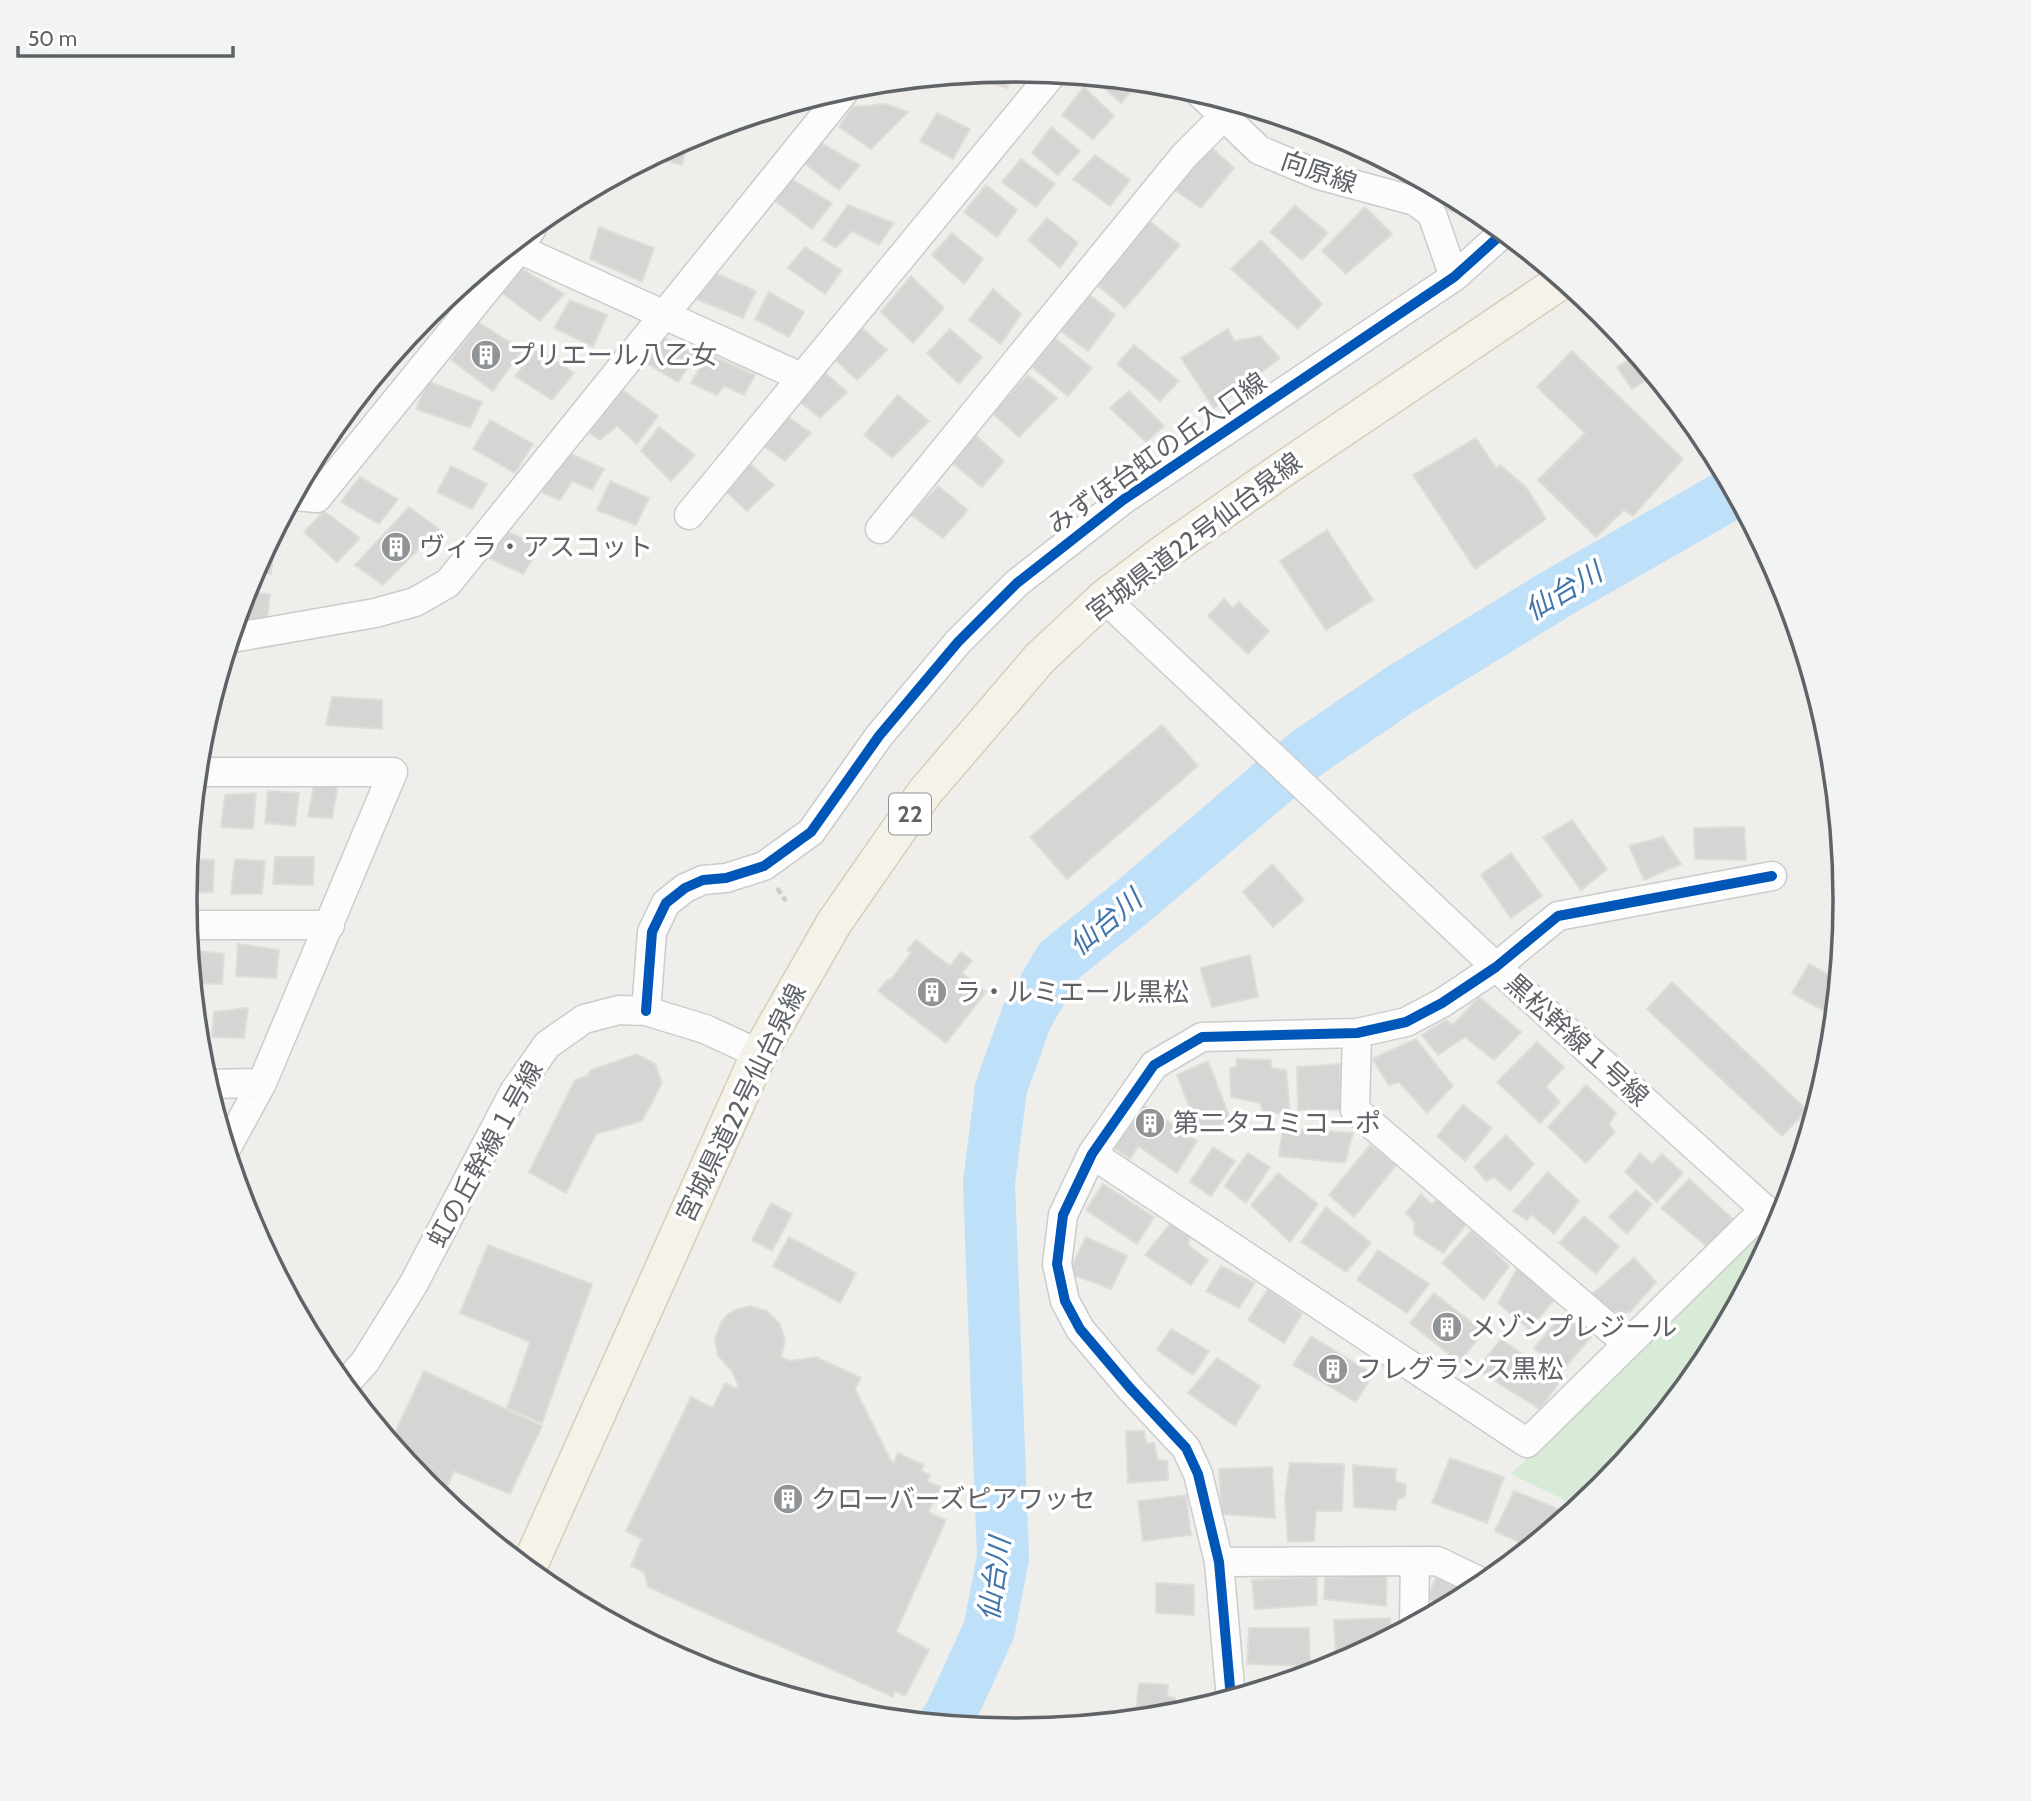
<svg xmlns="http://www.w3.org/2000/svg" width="2031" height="1801" viewBox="0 0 2031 1801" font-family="Cabin,'Noto Sans JP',sans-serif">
	<rect width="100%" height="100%" fill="#efeeea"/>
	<path fill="#d8ebd6" d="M1755,1235L1765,1252L1706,1362L1602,1488L1579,1507L1511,1474Z"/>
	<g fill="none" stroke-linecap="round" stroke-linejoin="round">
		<path stroke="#bfe0f9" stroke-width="52" d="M944,1724L950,1715L989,1630L1003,1558L989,1183L1001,1088L1027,1016L1060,960L1131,903L1307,753L1401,689L1554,595L1734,492"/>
	</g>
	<path fill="#d6d5d3" stroke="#deddd9" stroke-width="2" d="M1012,70L1007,88L976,78L978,74Z
		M1093,78L1139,82L1121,103Z
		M1084,87L1114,116L1093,139L1062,115Z
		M886,104L908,112L871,149L839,127L852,107Z
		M937,113L970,129L953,159L920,141Z
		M1051,127L1080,151L1058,175L1032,153Z
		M688,139L682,165L653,157Z
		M821,143L860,165L839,190L804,163Z
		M1209,145L1234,168L1201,208L1169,186Z
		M1095,155L1130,180L1110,206L1073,179Z
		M1021,159L1055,184L1036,207L1002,182Z
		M791,179L832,203L812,229L775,201Z
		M986,185L1017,210L997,237L964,212Z
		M1433,186L1459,200L1452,212L1428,194Z
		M848,205L894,223L879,245L852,231L836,248L823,240Z
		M1295,205L1328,233L1302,260L1270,232Z
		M1365,207L1392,234L1346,274L1322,251Z
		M1047,218L1078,243L1060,268L1028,240Z
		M1148,220L1180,245L1125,308L1095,283Z
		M599,227L654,248L642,282L590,259Z
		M952,233L983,259L964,284L932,255Z
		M1261,240L1322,304L1298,329L1231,269Z
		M805,247L842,270L825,294L788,268Z
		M520,268L564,294L540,321L502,293Z
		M708,270L756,291L743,318L696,299Z
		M911,276L944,308L913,343L881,312Z
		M993,289L1021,314L1001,344L969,320Z
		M769,292L804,312L789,337L755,319Z
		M1086,292L1115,315L1088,351L1058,329Z
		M570,300L607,315L593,347L554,328Z
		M478,322L522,350L493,391L451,360Z
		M862,328L887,350L857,380L832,357Z
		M950,329L982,357L959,384L927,353Z
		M1228,329L1234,341L1260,336L1280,358L1214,408L1181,358Z
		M662,336L696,355L678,382L646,363Z
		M1055,338L1092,368L1068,396L1032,367Z
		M1134,345L1179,381L1160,401L1117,364Z
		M537,349L574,373L552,400L515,376Z
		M1572,351L1683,459L1633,516L1624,510L1596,537L1538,480L1585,433L1537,387Z
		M708,354L755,375L744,395L724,386L717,395L691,383Z
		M1637,355L1654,375L1632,389L1617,367Z
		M821,369L847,392L820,418L796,399Z
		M1028,375L1057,398L1019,437L992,413Z
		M427,381L482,402L470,428L416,409Z
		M620,388L658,416L637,444L617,426L600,440L582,428Z
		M1129,391L1164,426L1146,442L1110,408Z
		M898,395L929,421L892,458L864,435Z
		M782,413L811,433L785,461L757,441Z
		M490,420L533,444L515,473L473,449Z
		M659,427L695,455L671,481L641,451Z
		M972,432L1004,461L982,487L949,460Z
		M1476,438L1496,468L1500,465L1526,487L1546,519L1475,569L1413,475Z
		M569,453L604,469L592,490L572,481L560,500L541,492Z
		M746,460L774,485L747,511L723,489Z
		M451,466L487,484L472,509L437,492Z
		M360,477L398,499L379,524L341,502Z
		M610,481L649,498L636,525L597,510Z
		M938,486L968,510L943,538L911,515Z
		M409,507L439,529L383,585L355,565Z
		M324,511L360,538L337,562L304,532Z
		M501,529L541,546L523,574L485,556Z
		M1327,530L1373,600L1326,630L1280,561Z
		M272,538H274L271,574L254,571Z
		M245,593L270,594L267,622L237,621Z
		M1224,599L1233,608L1239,602L1269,631L1248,654L1208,616Z
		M332,697L382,700V729L326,725Z
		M1162,725L1198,766L1067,879L1030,837Z
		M314,783H338L332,818L308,817Z
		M268,791L299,793L295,826L265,823Z
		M256,793L253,829L221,827L225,795Z
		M195,802H203L200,830H192Z
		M1572,820L1607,869L1581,890L1543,837Z
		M1744,827L1746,860L1695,859L1694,828Z
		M1663,837L1681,864L1644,880L1629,846Z
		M1511,853L1542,896L1511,918L1481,875Z
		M275,857H314L313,885L273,884Z
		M189,859L214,860L213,892L186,893Z
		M235,859L265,861L262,894H231Z
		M1272,864L1304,900L1273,927L1243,892Z
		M916,940L950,966L961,952L972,961L962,973L986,992L946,1043L878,991L888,979L890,981L911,953L907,950Z
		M238,944L279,950L276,978L236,976Z
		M190,950L224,954L222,984L193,983Z
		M1250,955L1258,997L1212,1007L1200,968Z
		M1809,964L1838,980L1835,1017L1792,993Z
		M1672,982L1807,1110L1782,1136L1647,1009Z
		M1479,997L1521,1032L1494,1060L1465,1037L1438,1055L1422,1035L1446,1020L1453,1025Z
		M248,1008L244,1038L212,1037L214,1012Z
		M1416,1039L1453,1086L1427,1113L1399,1082L1389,1085L1372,1059Z
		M1537,1042L1564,1067L1546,1087L1560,1102L1540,1123L1497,1082Z
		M637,1054L655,1064L662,1083L642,1121L596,1134L566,1193L529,1172L575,1080L587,1076L591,1070Z
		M1237,1059L1271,1060V1068L1286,1070L1290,1113H1263L1260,1103L1231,1097L1230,1068L1236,1067Z
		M1208,1061L1231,1121L1199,1132L1177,1075Z
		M1340,1064L1341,1110H1298L1297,1067Z
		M1586,1085L1616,1113L1609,1124L1615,1132L1586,1163L1548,1127Z
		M1143,1105L1197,1141L1177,1173L1138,1146L1130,1159L1112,1146Z
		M1463,1105L1492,1128L1465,1161L1437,1136Z
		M1283,1128L1353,1133L1345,1163L1279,1156Z
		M1506,1135L1534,1164L1510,1191L1494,1177L1486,1181L1474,1167Z
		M1370,1145L1397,1164L1354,1217L1329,1195Z
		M1213,1147L1235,1161L1211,1196L1190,1182Z
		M1248,1153L1270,1167L1246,1203L1224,1186Z
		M1640,1153L1652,1164L1662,1154L1683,1173L1657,1202L1625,1172Z
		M1548,1172L1579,1201L1554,1234L1532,1215L1527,1220L1513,1211Z
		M1278,1173L1318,1204L1290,1242L1251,1205Z
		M1689,1179L1734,1220L1709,1248L1661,1208Z
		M1103,1184L1154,1217L1137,1244L1086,1210Z
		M1636,1190L1652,1204L1627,1234L1609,1217Z
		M1421,1194L1431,1204L1441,1198L1468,1222L1443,1253L1414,1234L1415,1223L1406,1213Z
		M771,1203L792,1214L772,1251L752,1240Z
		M1326,1207L1371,1243L1346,1272L1301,1242Z
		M1584,1216L1619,1246L1596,1274L1559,1243Z
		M1173,1220L1191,1233L1188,1245L1208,1260L1191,1285L1145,1255Z
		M1472,1230L1509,1266L1484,1300L1442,1263Z
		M789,1237L856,1273L840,1303L773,1266Z
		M1086,1237L1127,1256L1111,1289L1068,1273Z
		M488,1245L592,1284L542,1423L507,1408L530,1342L460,1313Z
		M1378,1250L1429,1284L1407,1313L1357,1280Z
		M1634,1258L1656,1282L1630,1312L1611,1313L1590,1296Z
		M1221,1266L1255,1283L1239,1308L1206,1291Z
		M1518,1267L1554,1300L1529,1329L1498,1303Z
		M1268,1289L1302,1314L1284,1343L1248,1320Z
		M1434,1293L1484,1332L1459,1362L1410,1323Z
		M750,1306L767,1311L780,1324L785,1340L781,1357L790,1361L816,1357L861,1378L855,1389L891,1461L894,1463L898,1453L924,1465L921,1471L930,1475L927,1481L941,1487L928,1512L946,1520L896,1632L929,1650L905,1696L895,1691L893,1697L648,1587L644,1572L631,1566L642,1539L626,1531L691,1397L713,1408L725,1383L737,1389L738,1385L732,1371L718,1356L715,1339L721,1323L727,1315L735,1310Z
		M1563,1314L1591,1337L1561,1372L1534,1348Z
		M1171,1329L1209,1351L1193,1375L1157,1350Z
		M1311,1336L1373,1374L1356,1402L1293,1365Z
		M1501,1339L1560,1381L1540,1409L1477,1370Z
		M1217,1358L1260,1386L1235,1426L1188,1393Z
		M424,1371L542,1426L510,1494L454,1471L442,1499L428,1487L395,1447L397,1442L392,1439Z
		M1126,1431H1144L1146,1444L1154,1443L1158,1460L1167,1461L1168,1480L1128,1483Z
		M1450,1458L1504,1477L1487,1523L1432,1503Z
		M1290,1463L1344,1464L1342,1511H1316L1314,1541L1288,1542L1285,1498Z
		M1353,1465L1396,1469L1395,1481L1406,1485L1405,1497L1398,1499L1395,1510L1354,1507Z
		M1272,1467L1275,1518L1222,1514L1219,1469Z
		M1514,1491L1571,1514L1530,1547L1495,1531Z
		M1186,1495L1191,1535L1143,1541L1138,1501Z
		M1387,1569L1386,1606L1324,1599L1325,1578L1356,1575Z
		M1444,1572L1477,1591L1446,1608L1428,1598L1435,1579Z
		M1317,1576V1605L1255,1609L1252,1580Z
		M1156,1583L1194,1585V1615L1156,1613Z
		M1390,1618L1392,1637L1349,1659H1336L1334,1620Z
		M1249,1628H1309L1310,1666L1247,1664Z
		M1139,1683L1168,1685L1167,1696L1175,1698L1174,1715L1135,1719Z"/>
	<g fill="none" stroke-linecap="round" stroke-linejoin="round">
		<g stroke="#cbcccc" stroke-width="31">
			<path id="minor" d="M1200,93L1259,150L1319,175L1415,201L1432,214L1454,277
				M519,249L801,377
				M295,496L317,498L519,249L532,228
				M689,515L1052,74
				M880,529L1184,156L1224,116
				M1104,598L1496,967L1780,1223
				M232,638L375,613L415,602L448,583L847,88
				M198,772H393L262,1083L227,1147
				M187,925H330
				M646,1011L652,932L666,903L685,888L703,880L726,878L764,866L811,832L879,736L958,642L1017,583L1123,500L1454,277L1504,232
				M1357,1033L1355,1110L1628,1344
				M207,1084L262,1083
				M1092,1154L1527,1443L1765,1209
				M344,1385L365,1362L414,1283L514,1092L547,1045L584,1019L619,1010L646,1011L705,1029L759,1054
				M1219,1562L1437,1561L1485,1584
				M1414,1624L1415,1562
				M1231,1699L1219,1562L1198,1474L1186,1448L1130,1388L1080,1329L1065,1301L1057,1264L1063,1215L1092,1154L1154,1065L1202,1037L1357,1033L1406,1022L1442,1003L1496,967L1558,916L1772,876"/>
		</g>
		<g stroke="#d7ceb8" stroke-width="38">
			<path id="major" d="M528,1569L759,1054L834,923L925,792L1040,658L1104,598L1166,551L1279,472L1563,280"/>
		</g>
		<path stroke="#cacfcc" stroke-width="4.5" stroke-dasharray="7 3.5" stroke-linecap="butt" d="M777,888L786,901"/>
		<use href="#minor" stroke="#fdfcfc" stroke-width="28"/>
		<use href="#major" stroke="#f4f2e9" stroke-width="35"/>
		<g stroke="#fff" stroke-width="15">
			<path id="cycleway" d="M646,1011L652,932L666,903L685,888L703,880L726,878L764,866L811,832L879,736L958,642L1017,583L1123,500L1454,277L1504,232
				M1231,1699L1219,1562L1198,1474L1186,1448L1130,1388L1080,1329L1065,1301L1057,1264L1063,1215L1092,1154L1154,1065L1202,1037L1357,1033L1406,1022L1442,1003L1496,967L1558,916L1772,876"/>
		</g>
		<use href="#cycleway" stroke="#0057b8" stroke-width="10"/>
	</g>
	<defs>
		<g id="building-disc" transform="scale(1.575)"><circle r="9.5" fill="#919496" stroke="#fff"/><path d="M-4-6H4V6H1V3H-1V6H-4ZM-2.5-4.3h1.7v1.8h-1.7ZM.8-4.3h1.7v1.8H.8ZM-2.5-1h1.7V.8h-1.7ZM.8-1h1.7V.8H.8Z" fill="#fff"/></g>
	</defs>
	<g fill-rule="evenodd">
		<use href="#building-disc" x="486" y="355"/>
		<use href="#building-disc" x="396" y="547"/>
		<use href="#building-disc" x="932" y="992"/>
		<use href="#building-disc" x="1150" y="1123"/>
		<use href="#building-disc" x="1447" y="1327"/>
		<use href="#building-disc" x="1333" y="1369"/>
		<use href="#building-disc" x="788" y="1499"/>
	</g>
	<g text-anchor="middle" stroke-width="7" stroke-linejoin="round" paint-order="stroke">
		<rect fill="#fff" stroke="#8f9295" stroke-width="2" x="889" y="793.5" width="42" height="41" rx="5"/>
		<g font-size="24" font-weight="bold" fill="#5f6368">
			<text x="910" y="822">22</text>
		</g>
		<g font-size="26" fill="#5f6368" stroke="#fff">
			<text transform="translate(1319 172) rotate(19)" y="9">向原線</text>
			<text transform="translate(1157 453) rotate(-35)" y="9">みずほ台虹の丘入口線</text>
			<text transform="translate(1194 537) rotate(-37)" y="9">宮城県道22号仙台泉線</text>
			<text transform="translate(1577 1040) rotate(42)" y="9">黒松幹線１号線</text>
			<text transform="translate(741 1103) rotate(-64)" y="9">宮城県道22号仙台泉線</text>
			<text transform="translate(485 1154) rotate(-61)" y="9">虹の丘幹線１号線</text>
		</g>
		<g font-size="26" fill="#5f6368" stroke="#fff" text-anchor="start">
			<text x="509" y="364">プリエール八乙女</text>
			<text x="419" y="556">ヴィラ・アスコット</text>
			<text x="955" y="1001">ラ・ルミエール黒松</text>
			<text x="1173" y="1132">第二タユミコーポ</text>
			<text x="1470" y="1336">メゾンプレジール</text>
			<text x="1356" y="1378">フレグランス黒松</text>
			<text x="811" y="1508">クローバーズピアワッセ</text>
		</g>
		<g font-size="28" font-style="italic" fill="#4174aa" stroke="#fff">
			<text transform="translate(1563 591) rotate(-31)" y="10">仙台川</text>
			<text transform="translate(1105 922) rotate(-40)" y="10">仙台川</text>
			<text transform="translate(994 1579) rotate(-82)" y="10">仙台川</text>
		</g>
	</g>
	<path d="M0 0H2031V1801H0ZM197 900a818 818 0 1 1 1636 0a818 818 0 1 1-1636 0Z" fill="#f2f3f3" fill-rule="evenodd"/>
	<path fill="none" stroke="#5f6368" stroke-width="3.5" d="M197 900a818 818 0 1 1 1636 0a818 818 0 1 1-1636 0Z"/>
	<path d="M18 46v10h215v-10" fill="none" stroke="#5f6368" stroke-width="3.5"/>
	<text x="28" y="46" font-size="21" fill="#5f6368" stroke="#ffffff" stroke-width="5" paint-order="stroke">50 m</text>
</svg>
